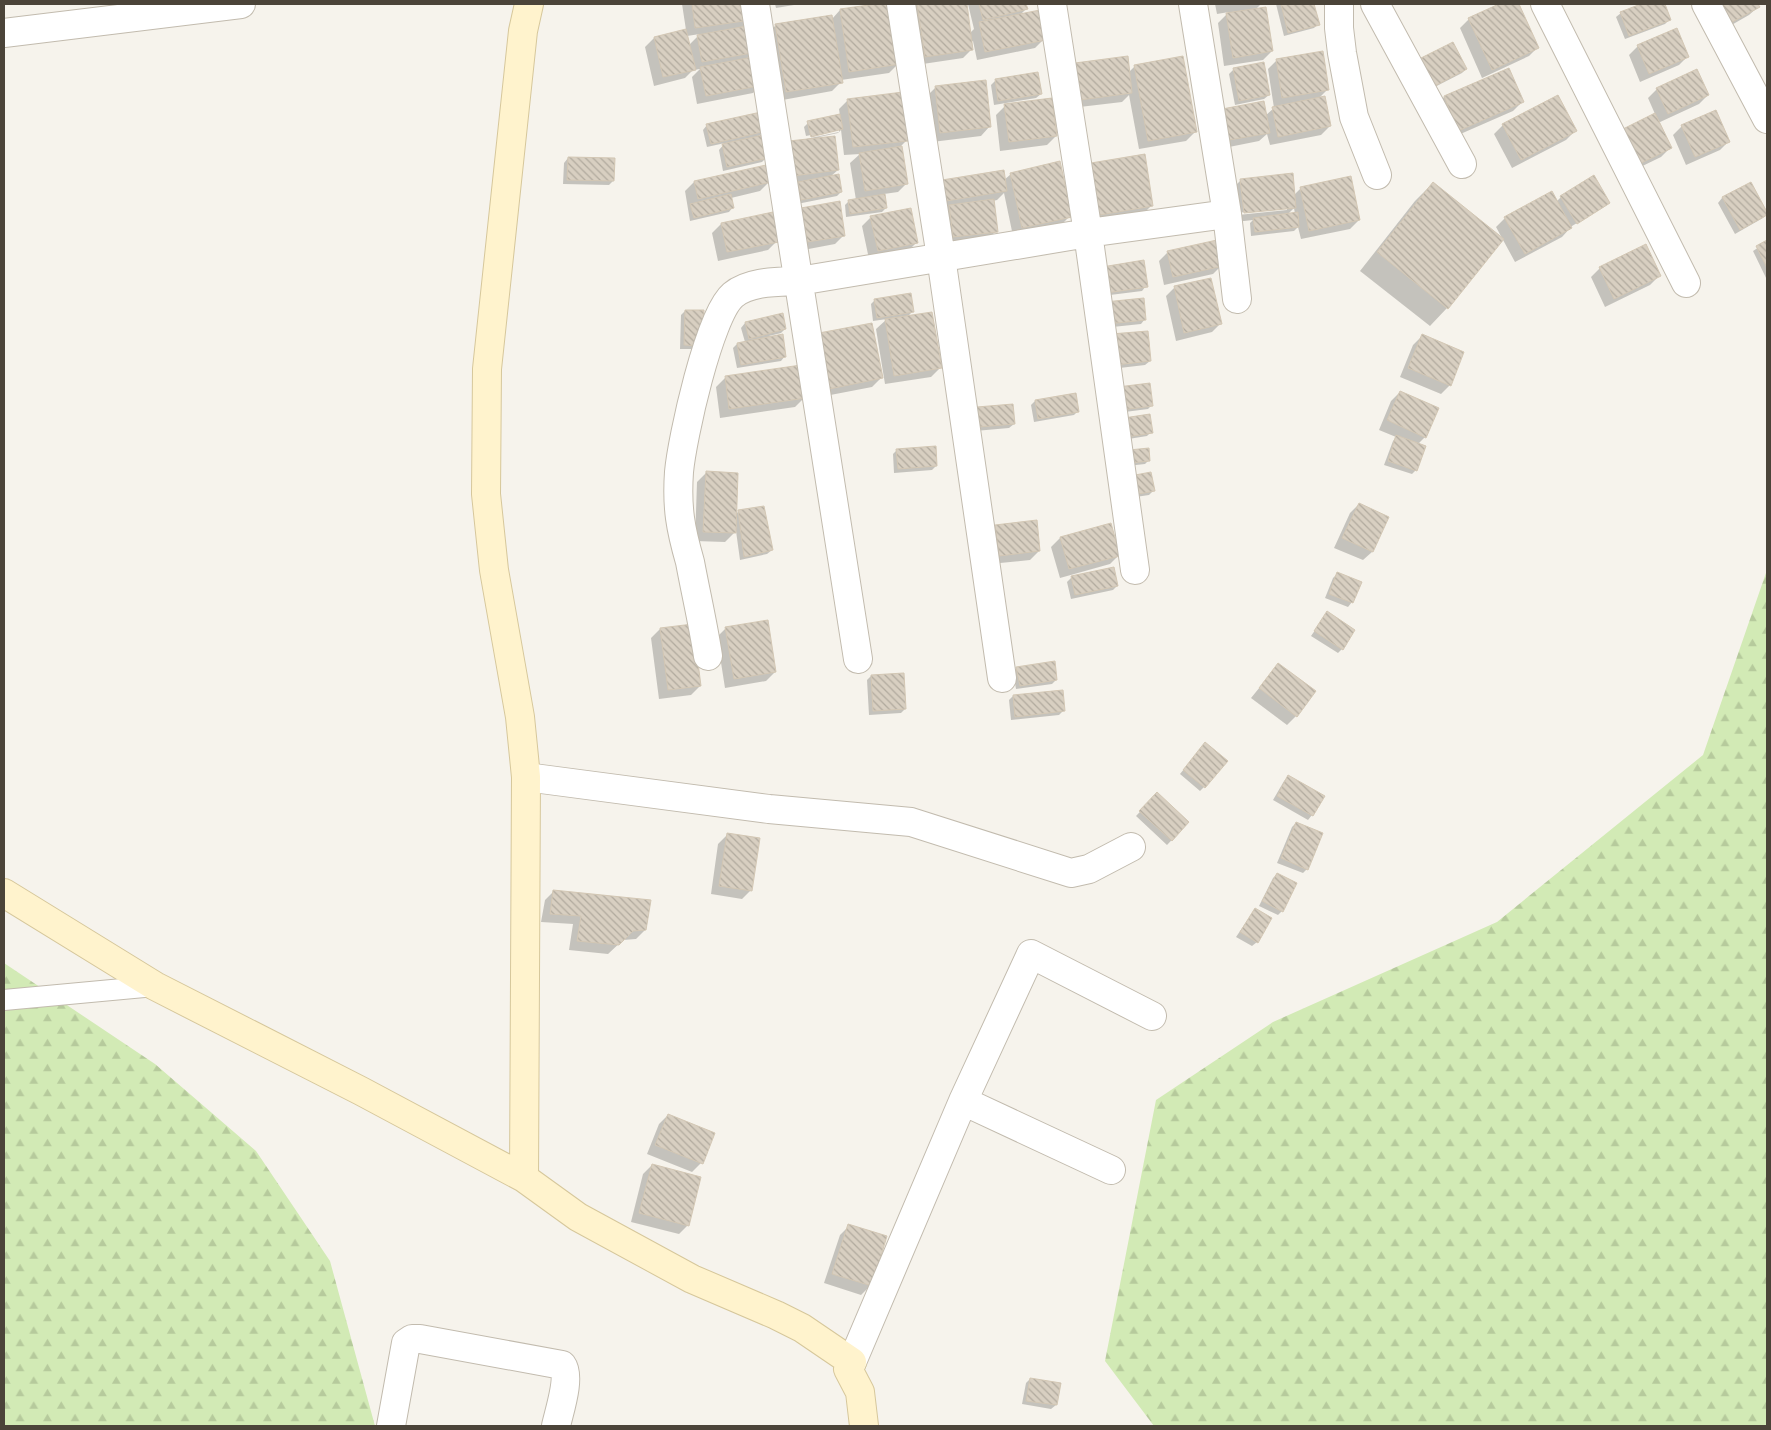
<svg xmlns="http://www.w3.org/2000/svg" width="1771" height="1430" viewBox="0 0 1771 1430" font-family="Figtree,sans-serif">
	<defs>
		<pattern id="forest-firs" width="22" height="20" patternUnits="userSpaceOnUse" patternTransform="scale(1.25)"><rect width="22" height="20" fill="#d2eab5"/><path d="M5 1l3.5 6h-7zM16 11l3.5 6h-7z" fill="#b6ca9c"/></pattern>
		<pattern id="building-back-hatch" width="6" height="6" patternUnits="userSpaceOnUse" patternTransform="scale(1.25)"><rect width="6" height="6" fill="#d8cfc1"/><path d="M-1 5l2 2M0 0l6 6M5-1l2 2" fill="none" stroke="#b1aa9e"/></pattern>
	</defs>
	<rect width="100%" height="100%" fill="#f6f3ec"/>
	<path fill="url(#forest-firs)" d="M1767,570V1426H1154L1105,1361L1156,1100L1273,1022L1497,922L1703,755Z
		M4,963L155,1064L256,1151L330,1261L375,1426H4Z"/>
	<path fill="#0003" fill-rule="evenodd" d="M682,4H748L750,20L742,28L762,84L753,93L697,104L692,77L700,69L693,70L685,78L654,86L645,47L654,38L686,30ZM700,34L689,45L687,36Z
		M775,4H800L776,8Z
		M885,4H890L898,64L889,73L841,80V82L832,91L777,101L767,34L776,25L832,19L840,10Z
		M914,4H966L970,33L974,29L968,4H1025L1026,9L1020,15L1044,39L1035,48L977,60L973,41L971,42L972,49L963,58L916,65Z
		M1215,4H1261L1255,10L1272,51L1263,60L1224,66L1218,23L1229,12L1217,14Z
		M1276,4H1313L1318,24L1314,28L1284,36Z
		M1502,4H1518L1538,47L1529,56L1482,78L1460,28L1469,19Z
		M1644,4H1663L1670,19L1665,24L1625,39L1616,17L1621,13Z
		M1697,4H1757L1758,7L1749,15L1714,35Z
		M1677,30L1688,56L1679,65L1640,82L1629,55L1638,46Z
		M1277,60L1327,90L1318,99L1330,126L1321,135L1270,145L1267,134L1259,141L1214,150L1265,116L1274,108L1268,69Z
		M1413,65L1466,69L1462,73L1427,91Z
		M1135,66L1195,132L1186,141L1139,149L1129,95L1122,102L1071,108L1067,73L1129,72Z
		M1234,69L1269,95L1264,99L1235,105L1229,74Z
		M1509,69L1522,102L1513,111L1449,139L1435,106L1444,97Z
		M1037,73L1041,94L1036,98L994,105L991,85L995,81Z
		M936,87L990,126L981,136L932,142L927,96Z
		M1657,89L1708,95L1699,104L1658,123L1670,148L1661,157L1626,174L1655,114L1648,98Z
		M848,100L907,140L901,146L907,183L898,192L884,194L886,208L882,212L846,217L845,205L849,201L856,200L850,163L860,154L844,155L841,130L838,133L819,137L838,170L830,177L841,192L837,196L797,204L794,188L800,182L784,184L806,139L839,132V129L806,136L804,127L808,123L840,116L839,109Z
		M1005,106L1056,136L1047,145L1000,151L996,115Z
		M707,125L765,130L758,137L767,157L762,162L723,171L719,150L725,143L707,147L703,130Z
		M1503,125L1575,131L1566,140L1512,168L1494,134Z
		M1682,126L1729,141L1720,150L1686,165L1673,135Z
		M568,158L613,181L609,185L563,184L564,163Z
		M765,166L769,182L760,191L731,198L733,207L729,212L690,221L685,191L694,182Z
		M1011,174L1070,216L1061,225L1013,236L1004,193L997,200L993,201L996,231L987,240L944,245L940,215L948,207L937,209L934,190L1004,180Z
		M1077,174L1152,205L1143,214L1085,224Z
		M1241,180L1294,195L1301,188L1359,220L1350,229L1301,239L1298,227L1294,231L1251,236L1250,223L1253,220L1235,222L1232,189ZM1287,207V210L1238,215L1237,213ZM1294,208L1295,214L1287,215Z
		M1433,183L1447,308L1430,326L1360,271L1415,201Z
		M1750,183L1767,214L1763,218L1735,234L1718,203L1722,198Z
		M1561,197L1609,203L1604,207L1572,226L1562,237L1515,262L1496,227L1505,218L1556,202Z
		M802,209L844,235L835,244L798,251L793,218Z
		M871,217L917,242L908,251L869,259L862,226Z
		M721,224L777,241L768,250L718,261L712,233Z
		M1767,242V280L1753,251Z
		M1168,252L1222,265L1213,274L1164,285L1159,261Z
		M1600,268L1659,276L1650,285L1605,307L1591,277Z
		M1099,272L1146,286L1142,291L1102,296Z
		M1175,287L1221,323L1212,332L1176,341L1166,296Z
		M875,300L913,311L907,317L940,368L931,377L885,384L876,329L887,319L873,321L871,304Z
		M1102,308L1145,319L1141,324L1103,328Z
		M685,311L698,349H680L681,315Z
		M745,323L785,329L781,333L769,336L785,356L781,361L737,368L733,348L737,344L745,342L741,328Z
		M871,324L881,378L872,387L820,397Z
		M1422,336L1450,385L1441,394L1400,377L1413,345Z
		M1108,340L1150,361L1145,365L1111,369Z
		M725,378L804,398L795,407L720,418L716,387Z
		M1400,392L1425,437L1418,444L1416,470L1412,474L1384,465L1393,441L1396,437L1379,430L1391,401Z
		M1115,393L1152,405L1148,409L1117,413Z
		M1035,401L1078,411L1074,415L1034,422L1031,405Z
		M977,409L1014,424L1009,428L975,431L973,413Z
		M1113,424L1151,432L1147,436L1116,441Z
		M897,450L936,466L932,470L894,473L893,454Z
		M1126,456L1149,460L1145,464L1127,466Z
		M706,473L735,515L738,512L772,550L767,554L740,560L736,531L725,542L695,541L697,482Z
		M1130,477L1153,491L1149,495L1129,498Z
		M1359,504L1387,517L1372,552L1363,560L1334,548L1350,513Z
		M996,526L1039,551L1030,560L990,564L987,535Z
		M1060,538L1119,555L1110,564L1060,578L1051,547Z
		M1113,568L1117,586L1113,590L1071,599L1067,582L1071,578Z
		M1337,574L1352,602L1348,607L1325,598L1333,578Z
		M1327,613L1342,649L1338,653L1311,636Z
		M726,628L775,672L766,681L725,688L717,637Z
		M660,629L700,686L691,695L659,699L651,638Z
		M1278,665L1296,716L1287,725L1251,698Z
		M1017,668L1056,680L1052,684L1016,689L1013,672Z
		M871,676L905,709L901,713L869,715L867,680Z
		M1013,696L1063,711L1059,715L1011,720L1009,700Z
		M1201,748L1204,787L1200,791L1180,774Z
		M1288,777L1312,815L1308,820L1273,800L1284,781Z
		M1157,794L1188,823L1167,845L1136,816Z
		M1296,823L1307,869L1303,873L1277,863L1292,827Z
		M727,835L751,890L742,899L711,894L718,844Z
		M1277,874L1282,911L1278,915L1259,906L1273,878Z
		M554,891L645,930L636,939L623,940L608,954L569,950L573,924L541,922L545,900Z
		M1255,909L1257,942L1252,946L1236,937Z
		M668,1115L713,1133L701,1163L692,1172L647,1154L659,1124Z
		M652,1165L688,1225L679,1234L631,1222L643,1174Z
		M849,1226L870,1286L861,1295L824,1283L840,1235Z
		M1030,1379L1059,1384L1056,1405L1051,1409L1022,1404L1026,1383Z"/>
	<path fill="url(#building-back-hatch)" stroke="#d3c7b4" d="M692,4H749L751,20L695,28Z
		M876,4H891L900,64L849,72L840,9Z
		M917,4H967L973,50L925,57Z
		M979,4H1026L1028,9L983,20Z
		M1281,4H1314L1320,25L1288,33Z
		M1499,4H1519L1539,48L1492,70L1468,18Z
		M1641,4H1665L1671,20L1629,36L1620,12Z
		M1710,4H1758L1760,7L1723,27Z
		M1266,7L1273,51L1233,58L1226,13Z
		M1040,10L1046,40L985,52L979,22Z
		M832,15L843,83L786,92L775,24Z
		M752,25L757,52L702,62L697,35Z
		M1677,28L1689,57L1649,74L1637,45Z
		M686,29L696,70L663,77L654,37Z
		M1453,42L1467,69L1431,88L1417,60Z
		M1323,51L1329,90L1282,98L1276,59Z
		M758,56L763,85L706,96L700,67Z
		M1128,56L1132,93L1080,100L1075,63Z
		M1183,56L1197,132L1148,141L1134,65Z
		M1264,62L1270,95L1239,101L1233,68Z
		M1509,68L1524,102L1458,131L1444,96Z
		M1697,69L1709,95L1668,114L1656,88Z
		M1038,72L1042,94L998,101L995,79Z
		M986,80L991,127L940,133L935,86Z
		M903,92L908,141L853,147L847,99Z
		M1558,95L1577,131L1521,160L1502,124Z
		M1325,96L1331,126L1278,137L1272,107Z
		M1052,98L1057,136L1009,142L1004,104Z
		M1264,101L1270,133L1223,141L1217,110Z
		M1716,110L1730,142L1695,157L1681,125Z
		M761,112L766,131L711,144L706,124Z
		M1655,113L1672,148L1635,166L1619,131Z
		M840,114L843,129L811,137L807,121Z
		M763,135L768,158L727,167L722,144Z
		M835,136L839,170L793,176L789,141Z
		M902,146L908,184L865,191L859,153Z
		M1145,154L1153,206L1094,216L1085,164Z
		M568,157L615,158L614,181L567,180Z
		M1060,161L1072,217L1022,228L1010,173Z
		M766,165L771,182L698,199L694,181Z
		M1004,170L1007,191L946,201L942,180Z
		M1293,173L1296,208L1244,213L1240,179Z
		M839,174L842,192L801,200L798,182Z
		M1594,175L1610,203L1577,224L1560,196Z
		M1351,176L1360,220L1309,231L1300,187Z
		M1433,182L1504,239L1448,309L1377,252Z
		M1751,182L1767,212V215L1740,230L1722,197Z
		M1552,191L1572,228L1525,254L1504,217Z
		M731,194L734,208L694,218L690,204Z
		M885,194L887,208L850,214L848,200Z
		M994,199L998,232L953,237L949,205Z
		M840,201L845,236L807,242L801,208Z
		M911,208L918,243L878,251L870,216Z
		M773,212L779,242L727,252L721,223Z
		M1298,212L1299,227L1255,232L1253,218Z
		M1217,240L1223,266L1173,277L1167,251Z
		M1767,240V268L1756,246Z
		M1646,244L1661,276L1614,299L1599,267Z
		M1144,260L1148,287L1106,293L1102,267Z
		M1211,278L1222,324L1184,333L1174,286Z
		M911,293L914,312L877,318L874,299Z
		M1144,298L1146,320L1107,324L1105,302Z
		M685,310H704L703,346L684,345Z
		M932,312L942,368L894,376L885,319Z
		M783,313L786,329L749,339L745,322Z
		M872,323L883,378L829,389L819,333Z
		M1148,331L1151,361L1115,365L1111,334Z
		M783,334L786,357L741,365L737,343Z
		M1422,334L1464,352L1451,386L1408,368Z
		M801,365L806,398L729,409L725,376Z
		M1150,383L1153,406L1121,410L1118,387Z
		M1400,391L1439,408L1426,438L1387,420Z
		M1076,393L1079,412L1038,419L1035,400Z
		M1013,404L1015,424L979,427L977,407Z
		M1150,414L1153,433L1120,438L1117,419Z
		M1396,435L1426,446L1417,471L1388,461Z
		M936,446L937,466L898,469L896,449Z
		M1149,448L1150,461L1130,463L1129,450Z
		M706,471L738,473L736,533L703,532Z
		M1151,472L1155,491L1133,495L1130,476Z
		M1359,503L1389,517L1373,552L1342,538Z
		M764,506L773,550L744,557L738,510Z
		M1037,520L1040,551L999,556L995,525Z
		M1111,523L1120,556L1069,569L1060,537Z
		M1114,567L1118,586L1075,595L1071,576Z
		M1337,572L1362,582L1353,603L1329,594Z
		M1327,611L1355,630L1343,650L1314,631Z
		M768,620L776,672L734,679L725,627Z
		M693,624L701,686L668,690L660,628Z
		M1055,661L1057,680L1020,686L1016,667Z
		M1278,663L1316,691L1297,717L1259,688Z
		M904,673L906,709L873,711L871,675Z
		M1063,690L1065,711L1015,717L1013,695Z
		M1205,742L1228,761L1205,788L1183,770Z
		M1288,775L1325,796L1313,816L1277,796Z
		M1157,792L1189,822L1172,841L1139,811Z
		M1296,822L1323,833L1308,870L1281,858Z
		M727,833L760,838L752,891L719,886Z
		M1277,873L1297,883L1283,912L1262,901Z
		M553,890L651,900L646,930L633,931L619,945L577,941L581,916L550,914Z
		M1255,908L1272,918L1258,943L1240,932Z
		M668,1114L715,1133L703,1164L655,1145Z
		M652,1164L701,1177L689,1226L639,1213Z
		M848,1224L887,1236L872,1286L832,1274Z
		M1030,1378L1061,1383L1057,1405L1026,1401Z"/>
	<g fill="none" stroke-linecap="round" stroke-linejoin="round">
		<g stroke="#c2bbae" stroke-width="22">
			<path id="lane" d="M4,1000L155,986"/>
		</g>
		<g stroke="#c2bbae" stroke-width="30">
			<path id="street" d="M755,4L858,659
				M901,4L941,257L1002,678
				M1052,4L1088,233L1135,570
				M1193,4L1227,214L1237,299
				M1339,4V28L1342,53L1354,117L1377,175
				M1375,4L1462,164
				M1545,4L1686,283
				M1706,4L1767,119
				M4,33L241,4
				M708,656C703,624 696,594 690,562C686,548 682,533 680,518C678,503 678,486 679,472C682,439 709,315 733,295C750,281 778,282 799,281L1088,233L1227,214
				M526,777L769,809L911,822L1071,873L1089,869L1131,847
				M963,1101L1111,1170
				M852,1362L963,1101L1031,954L1152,1016
				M391,1426L406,1343L412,1339H420L562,1365C571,1377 559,1412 556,1426"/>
		</g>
		<g stroke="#d6c79b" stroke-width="30">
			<path id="secondary" d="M4,893L155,986L361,1091L524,1178L578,1217L692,1279L776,1315L802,1328L852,1362L848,1369L860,1392L864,1426
				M524,1178L526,777L520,717L494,570L486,494L487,369L523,31L529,4"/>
		</g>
		<use href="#lane" stroke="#fff" stroke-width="20"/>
		<use href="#street" stroke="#fff" stroke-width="28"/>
		<use href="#secondary" stroke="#fff3cd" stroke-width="28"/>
	</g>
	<rect width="1771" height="1430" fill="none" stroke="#4b4439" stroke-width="10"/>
</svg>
